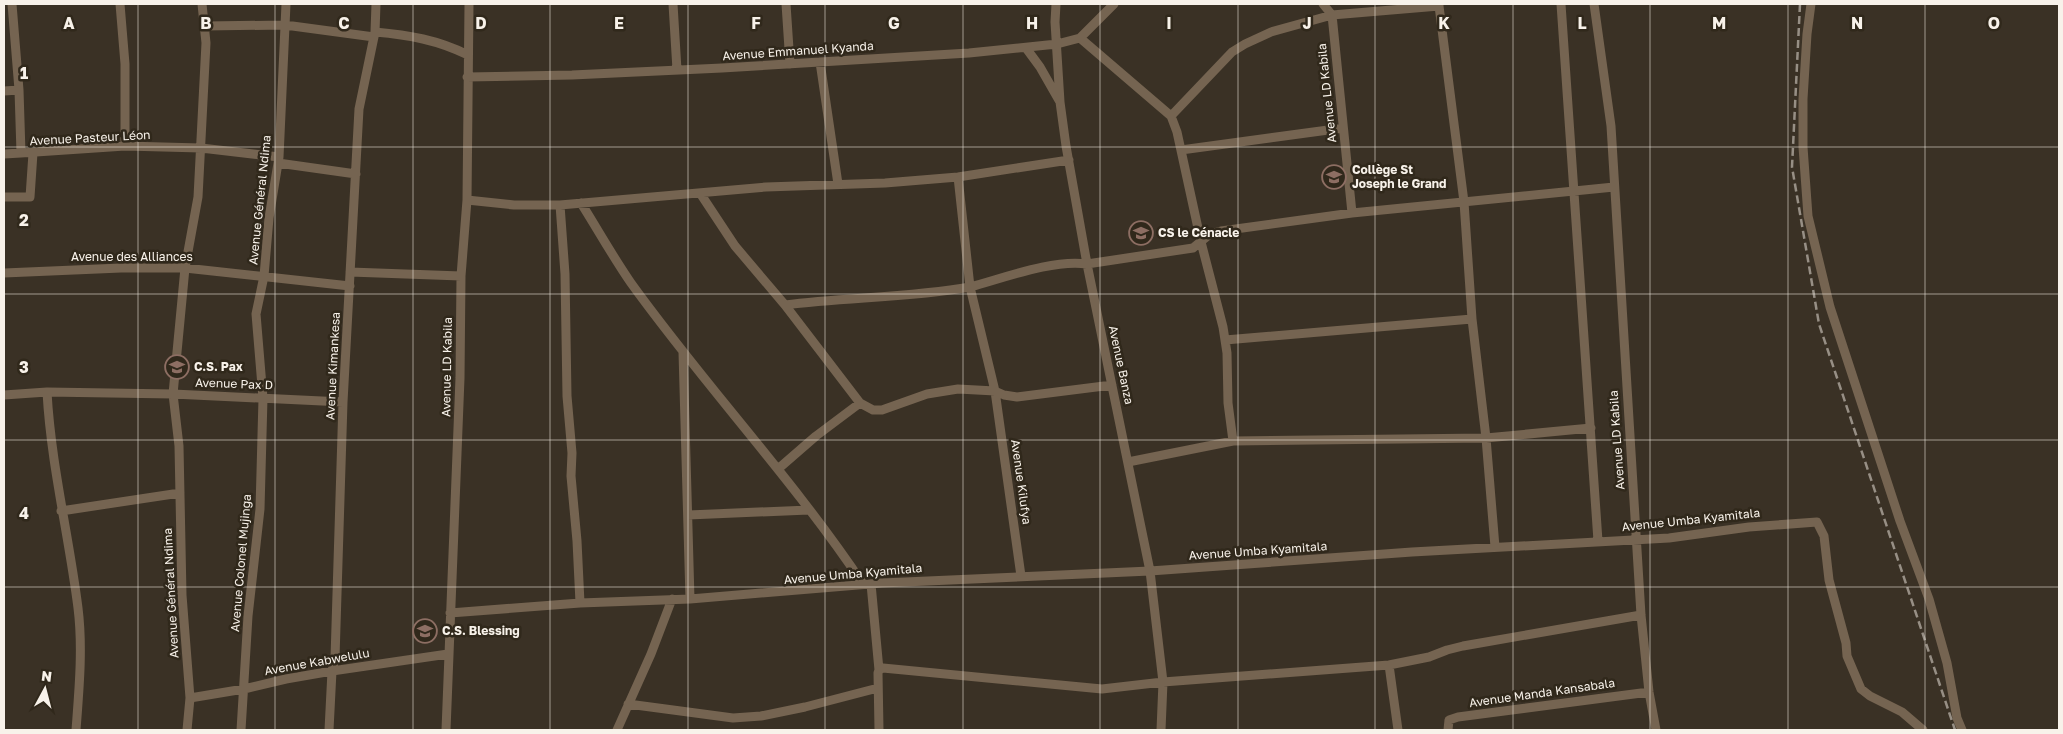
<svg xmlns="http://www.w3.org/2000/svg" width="2063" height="734" viewBox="0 0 2063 734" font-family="'Golos Text',sans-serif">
	<rect width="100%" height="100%" fill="#3a3125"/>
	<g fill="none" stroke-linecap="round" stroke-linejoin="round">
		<path stroke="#756451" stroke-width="9" d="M120,4L125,64V146
			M673,4L677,70
			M786,4L790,64
			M1056,4L1055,22L1060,102L1066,146L1087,264L1150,571L1163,682L1161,730
			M1323,4L1332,15L1352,213
			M1561,4L1598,541
			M1594,4L1611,126L1641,615L1649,692L1656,730
			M1811,4L1807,34L1803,99V147L1808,216L1830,307L1900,521L1929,599L1947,663L1957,718L1962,730
			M1439,6L1464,202L1472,319L1486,438L1495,547
			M205,26L285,25L374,37
			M375,32C409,35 438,40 468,55
			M1080,38L1171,116L1177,132L1201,242L1223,327L1227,353L1228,403L1233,441
			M1026,48L1040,67L1060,102
			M820,62L838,184
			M467,77L572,75L722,68L969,53L1057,44L1080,38L1114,4
			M4,91L19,90
			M1171,116L1232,52L1245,44L1271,32L1332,15L1439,6V4
			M1181,150L1343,128
			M21,153L125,146L201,148L279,157
			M4,154L21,153L19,90L12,4
			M278,163L356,174
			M958,177L970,287C1004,278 1053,259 1087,264L1193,248L1210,234L1221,231L1352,213L1614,187
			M700,193L735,246L785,305C846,297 909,298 970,287L995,391L1004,395L1017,397L1112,385
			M4,197H30L33,153
			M467,200L514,205H560L766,187L885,183L958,177L1069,160
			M581,203C598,230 613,257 631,283C705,386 793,479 863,584
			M560,205L565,274L567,396L572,453L571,476L577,541L580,603
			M350,272L461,276
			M4,273L121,268H185L350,286
			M1225,340L1472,319
			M683,352L690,599
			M47,392C51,465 69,536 78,608C83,648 79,690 76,730
			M4,395L47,392L173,394L343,402
			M860,403L873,410H882L927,394L958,389L995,391L1021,576
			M1128,462L1233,441L1486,438L1591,428
			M778,469L816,436L860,403L785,305
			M61,511L180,493
			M688,515L809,510
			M871,584L879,670
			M450,613L580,603L690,599L882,583L1150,571L1412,552L1669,538L1749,527L1817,522L1824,536L1829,580L1846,643L1847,656L1861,689L1870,696L1902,712L1923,730
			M1389,665L1398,730
			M190,698L244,689L286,679L332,671L448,654
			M628,704L733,718L761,716L805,707L878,688
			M187,730L190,698L182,595L179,446L173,394L185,268L198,197L206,43L202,4
			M241,730L248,616L260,509L263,398L256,314L264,276L269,218L279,157L286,4
			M329,730L332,671L335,658L343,402L359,109L375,32L376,4
			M446,730L460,378L461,276L467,200L469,4
			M617,730L651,654L672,599
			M879,730L878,673L879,670L883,668L1102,689L1163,682L1389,665L1429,657L1447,650L1463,646L1641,615
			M1448,730L1449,720L1458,717L1649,692"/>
		<path stroke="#978f85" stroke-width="2.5" stroke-dasharray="8 4" stroke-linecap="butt" d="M1800,4L1792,167L1819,324L1955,730"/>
	</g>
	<path fill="none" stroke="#f8f2ea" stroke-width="1" stroke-opacity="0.55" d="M138,4V730M275,4V730M413,4V730M550,4V730M688,4V730M825,4V730M963,4V730M1100,4V730M1238,4V730M1375,4V730M1513,4V730M1650,4V730M1788,4V730M1925,4V730M4,147H2059M4,294H2059M4,440H2059M4,587H2059"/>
	<defs>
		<g id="school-ring" transform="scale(1.25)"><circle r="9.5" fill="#30281b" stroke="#8d6e63" stroke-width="1.5"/><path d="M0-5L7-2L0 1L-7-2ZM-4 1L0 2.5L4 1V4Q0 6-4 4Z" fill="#8d6e63"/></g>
	</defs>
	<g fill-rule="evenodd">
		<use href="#school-ring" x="1334" y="177"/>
		<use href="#school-ring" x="1141" y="233"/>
		<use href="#school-ring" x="177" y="367"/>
		<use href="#school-ring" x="425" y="631"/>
	</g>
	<g text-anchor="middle" stroke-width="5" stroke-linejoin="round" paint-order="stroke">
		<g font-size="12" fill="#f8f2ea" stroke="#30281b">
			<text transform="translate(798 51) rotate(-4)" y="4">Avenue Emmanuel Kyanda</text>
			<text transform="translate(1327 93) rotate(-96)" y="4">Avenue LD Kabila</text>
			<text transform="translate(90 138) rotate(-3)" y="4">Avenue Pasteur Léon</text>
			<text transform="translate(260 200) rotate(-84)" y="4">Avenue Général Ndima</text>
			<text x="132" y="261">Avenue des Alliances</text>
			<text transform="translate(1121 365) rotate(78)" y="4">Avenue Banza</text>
			<text transform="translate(333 366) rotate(-87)" y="4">Avenue Kimankesa</text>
			<text transform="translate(447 367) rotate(-89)" y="4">Avenue LD Kabila</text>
			<text transform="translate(234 384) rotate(2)" y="4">Avenue Pax D</text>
			<text transform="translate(1617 440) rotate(-94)" y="4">Avenue LD Kabila</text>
			<text transform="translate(1021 482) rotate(82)" y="4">Avenue Kilufya</text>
			<text transform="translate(1691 520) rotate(-6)" y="4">Avenue Umba Kyamitala</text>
			<text transform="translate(1258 551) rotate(-4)" y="4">Avenue Umba Kyamitala</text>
			<text transform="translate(241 563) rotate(-85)" y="4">Avenue Colonel Mujinga</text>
			<text transform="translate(853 574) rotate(-5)" y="4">Avenue Umba Kyamitala</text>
			<text transform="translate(171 593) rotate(-93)" y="4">Avenue Général Ndima</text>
			<text transform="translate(317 662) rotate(-10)" y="4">Avenue Kabwelulu</text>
			<text transform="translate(1542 693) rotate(-8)" y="4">Avenue Manda Kansabala</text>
		</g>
		<g font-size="12" font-weight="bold" fill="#f8f2ea" stroke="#30281b" text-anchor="start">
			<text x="1352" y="174">Collège St<tspan x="1352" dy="14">Joseph le Grand</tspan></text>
			<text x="1158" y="237">CS le Cénacle</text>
			<text x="194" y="371">C.S. Pax</text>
			<text x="442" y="635">C.S. Blessing</text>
		</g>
	</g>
	<g font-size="16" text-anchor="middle" font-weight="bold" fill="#f8f2ea" stroke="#30281b" stroke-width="5" stroke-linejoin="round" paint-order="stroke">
		<text x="69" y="29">A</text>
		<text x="206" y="29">B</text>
		<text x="344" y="29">C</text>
		<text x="481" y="29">D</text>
		<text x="619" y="29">E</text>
		<text x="756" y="29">F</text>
		<text x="894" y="29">G</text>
		<text x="1032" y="29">H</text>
		<text x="1169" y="29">I</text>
		<text x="1307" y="29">J</text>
		<text x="1444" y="29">K</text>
		<text x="1582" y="29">L</text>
		<text x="1719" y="29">M</text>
		<text x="1857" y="29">N</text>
		<text x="1994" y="29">O</text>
		<text x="24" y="79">1</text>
		<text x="24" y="226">2</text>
		<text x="24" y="373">3</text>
		<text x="24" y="519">4</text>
	</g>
	<rect width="2063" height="734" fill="none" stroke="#f8f2ea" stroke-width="10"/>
	<g transform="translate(45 689) rotate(7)" stroke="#30281b" stroke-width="4" paint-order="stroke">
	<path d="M0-4L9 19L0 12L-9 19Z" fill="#f8f2ea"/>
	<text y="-8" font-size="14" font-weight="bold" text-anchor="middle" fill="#f8f2ea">N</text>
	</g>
</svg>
